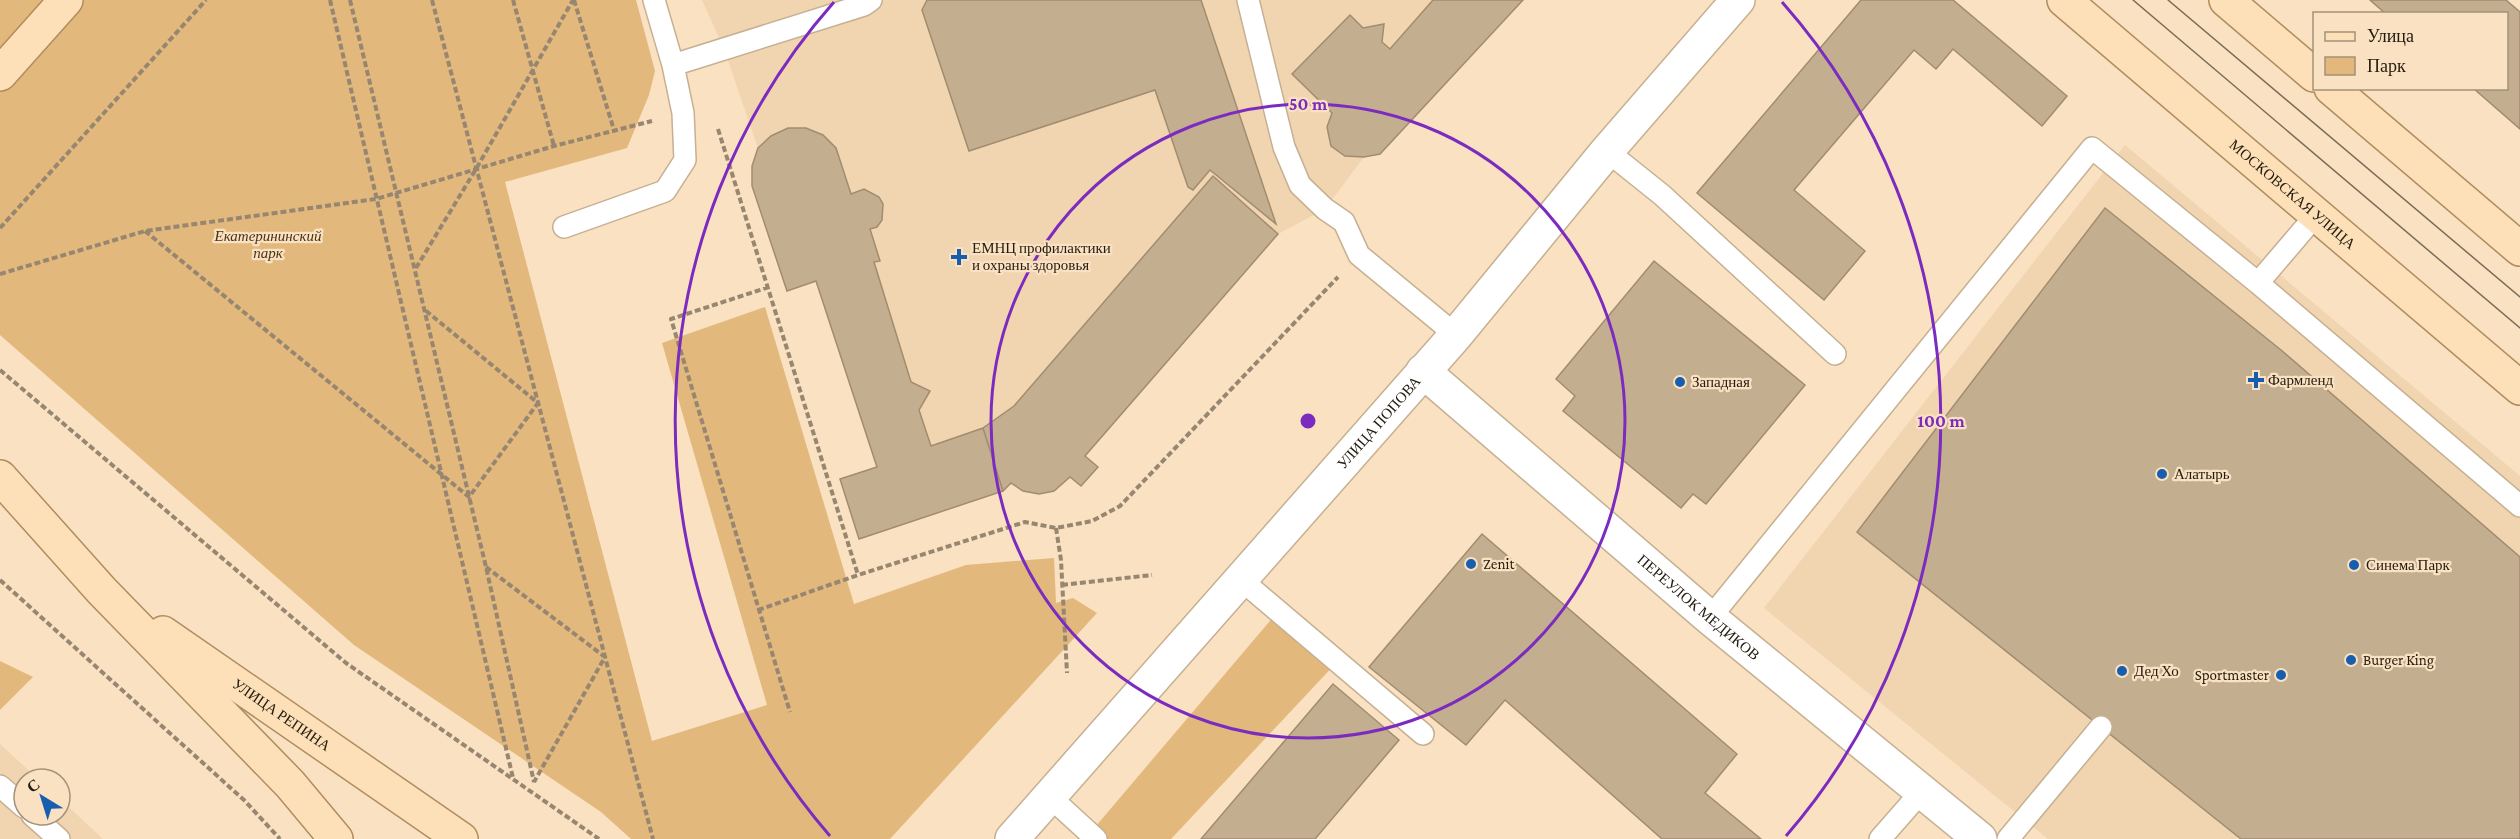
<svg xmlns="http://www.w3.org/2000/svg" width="2520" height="839" viewBox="0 0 2520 839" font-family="'Crimson Pro',serif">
	<rect width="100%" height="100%" fill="#f9e1c2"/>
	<path fill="#f1d4b0" d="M702,0H1523L1380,154L1364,157L1325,209L1278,234L1213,177L1014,406L983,428L1003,491L859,539L840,479L876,467L816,282L787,291L752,186V166L758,148L724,49Z
		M2125,145L2520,476V839H2048L1764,608Z
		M0,744L38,779H24V815H60V799L103,839H0Z"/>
	<path fill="#e3b87c" d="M0,0H636L655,71L649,95L627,148L505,182L652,741L767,705L662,343L765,307L854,604L966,565L1054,558L1056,603L1073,598L1097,613L890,839H631L601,812L354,645L0,335Z
		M1280,609L1338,661L1171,839H1085Z
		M0,661L33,677L0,710Z"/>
	<path fill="#c4ae90" stroke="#a28c6f" stroke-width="1.5" d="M927,0H1201L1276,224L1210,170L1193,190L1188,187L1155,90L969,151L922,10Z
		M1433,0H1523L1380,154L1364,157L1345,156L1331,146L1327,127L1332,113L1292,74L1350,15L1363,28L1384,24L1382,42L1390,49Z
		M1861,0H1953L2067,96L2042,126L1953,49L1936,69L1914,50L1794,190L1865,251L1824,300L1697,193Z
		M2370,0H2506L2520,12V129L2473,88H2506V14H2386Z
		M788,128H806L823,135L836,148L851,194L864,189L879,197L883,204L882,220L877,227L870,229L880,261L874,262L911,382L930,391L919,410L931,446L983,428L1003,491L859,539L840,479L877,467L816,281L787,291L752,186V166L758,148L771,136Z
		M1213,176L1278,234L1085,456L1098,467L1081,486L1070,477L1054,491L1039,494L1023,491L1011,483L1003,491L983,428L1014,406Z
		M2105,208L2281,350L2520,557V839H2241L1857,532Z
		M1654,261L1805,385L1706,504L1693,494L1681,508L1563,411L1575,396L1556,379Z
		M1482,534L1737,754L1705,793L1761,839H1662L1505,700L1466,745L1369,667Z
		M1333,684L1399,740L1315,839H1201Z"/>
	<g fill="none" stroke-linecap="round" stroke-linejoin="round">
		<g stroke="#c6b092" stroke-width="24">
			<path id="service" d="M654,0L673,65
				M1248,0L1284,147L1300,185L1325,209L1344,222L1359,255L1456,335
				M1607,151L1662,195L1835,354
				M564,227L665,191L685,160L683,113L673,65L864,5L871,0
				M2258,283L2316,215
				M1239,578L1423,734
				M1710,618L2092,148L2258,283L2520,506
				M0,786L24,807
				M1049,796L1096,839
				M32,815L59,839
				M1880,839L1922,791
				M2008,839L2101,727"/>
		</g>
		<g stroke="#c6b092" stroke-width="36">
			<g id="minor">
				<path id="s1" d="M1423,371L1710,618L1980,839"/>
			</g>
		</g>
		<g stroke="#c6b092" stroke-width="36">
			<g id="tertiary">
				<path id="s2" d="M1012,839L1456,335L1607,151L1738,0"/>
			</g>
		</g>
		<g stroke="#af8d5e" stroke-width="36">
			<g id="primary">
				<path id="s3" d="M2064,0L2520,388"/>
				<path d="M2226,0L2314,75"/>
				<path d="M0,74L66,0"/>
				<path d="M2331,88L2520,249"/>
				<path d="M0,477L102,591L290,784L336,839"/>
				<path id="s4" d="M163,633L461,839"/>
			</g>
		</g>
		<path stroke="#978670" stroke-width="4" stroke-dasharray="6 3" stroke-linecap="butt" d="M330,0L513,778
			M350,0L486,567L534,782
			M432,0L653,839
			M513,0L554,146
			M574,0L614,130
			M718,129L858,575
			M0,228L206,0
			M145,231L469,497L538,403L425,310
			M416,268L476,169L573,0
			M0,274L145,231L376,199L554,146L652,121
			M769,287L671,319L790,712
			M0,370L346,663L599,839
			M1056,528L1061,560L1067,673
			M486,567L605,657L534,782
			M0,580L244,800L280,839
			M1062,585L1152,575
			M758,610L858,575L1025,522L1056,528L1092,521L1120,506L1338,277"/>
		<use href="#service" stroke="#fff" stroke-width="21"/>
		<use href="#minor" stroke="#fff" stroke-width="33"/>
		<use href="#tertiary" stroke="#fff" stroke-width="33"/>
		<use href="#primary" stroke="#fde0b8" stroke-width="33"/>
		<path stroke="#7a6c58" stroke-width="1.5" d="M2133,0L2520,328
			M2168,0L2520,297"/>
	</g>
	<g fill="none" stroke="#7b2cbf" stroke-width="3">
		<circle cx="1308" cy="421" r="317"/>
		<path d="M830 836A633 633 0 0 1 834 2M1782 2A633 633 0 0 1 1786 836"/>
	</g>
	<g fill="#175eae" stroke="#f9e1c2" stroke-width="2">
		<path d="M956 248h6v6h6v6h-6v6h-6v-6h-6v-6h6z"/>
		<path d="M2253 371h6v6h6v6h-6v6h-6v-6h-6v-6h6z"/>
		<circle cx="1680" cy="382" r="6"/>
		<circle cx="2162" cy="474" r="6"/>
		<circle cx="1471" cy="564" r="6"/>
		<circle cx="2354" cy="565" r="6"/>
		<circle cx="2351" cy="660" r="6"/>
		<circle cx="2122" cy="671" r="6"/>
		<circle cx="2281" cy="675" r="6"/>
	</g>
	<g text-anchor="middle" stroke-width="4.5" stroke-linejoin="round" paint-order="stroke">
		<g font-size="15" fill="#231b0f" stroke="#f9e1c2">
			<text dy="5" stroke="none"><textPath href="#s3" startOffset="300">МОСКОВСКАЯ УЛИЦА</textPath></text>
			<text dy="5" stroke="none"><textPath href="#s2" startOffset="555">УЛИЦА ПОПОВА</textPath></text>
			<text dy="5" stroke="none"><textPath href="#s1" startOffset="363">ПЕРЕУЛОК МЕДИКОВ</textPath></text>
			<text dy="5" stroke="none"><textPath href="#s4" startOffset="144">УЛИЦА РЕПИНА</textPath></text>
		</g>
		<g font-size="15" font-style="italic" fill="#493416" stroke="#f9e1c2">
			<text x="268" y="241">Екатерининский<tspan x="268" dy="17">парк</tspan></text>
		</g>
		<g font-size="15" fill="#231b0f" stroke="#f9e1c2" text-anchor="start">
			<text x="972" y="253">ЕМНЦ профилактики<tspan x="972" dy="17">и охраны здоровья</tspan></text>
			<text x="2268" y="385">Фармленд</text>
			<text x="1692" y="387">Западная</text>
			<text x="2174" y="479">Алатырь</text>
			<text x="1483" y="569">Zenit</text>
			<text x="2366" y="570">Синема Парк</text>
			<text x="2363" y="665">Burger King</text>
			<text x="2134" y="676">Дед Хо</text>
			<text x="2269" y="680" text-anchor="end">Sportmaster</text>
		</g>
	</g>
	<circle cx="1308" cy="421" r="9" fill="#7b2cbf" stroke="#f9e1c2" stroke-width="3"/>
	<g font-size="18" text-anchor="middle" font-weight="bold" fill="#7b2cbf" stroke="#f9e1c2" stroke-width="4.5" stroke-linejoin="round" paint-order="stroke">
		<text x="1308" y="110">50 m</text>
		<text x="1941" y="427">100 m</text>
	</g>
	<rect x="2313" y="12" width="195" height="78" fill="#f9e1c2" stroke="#a3927a" stroke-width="1.5"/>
	<rect x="2325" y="32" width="30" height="9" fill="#fde0b8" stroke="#a3927a" stroke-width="1.5"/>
	<text x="2367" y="42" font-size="18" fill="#231b0f">Улица</text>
	<rect x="2325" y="57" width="30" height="18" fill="#e3b87c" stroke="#a3927a" stroke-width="1.5"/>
	<text x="2367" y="72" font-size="18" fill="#231b0f">Парк</text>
	<g transform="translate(42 797) rotate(322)"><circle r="28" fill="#f9e1c2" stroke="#a3927a" stroke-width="1.5"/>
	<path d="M0-4.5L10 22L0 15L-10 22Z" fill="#175eae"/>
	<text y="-9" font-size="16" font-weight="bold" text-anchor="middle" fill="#231b0f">С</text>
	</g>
</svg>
